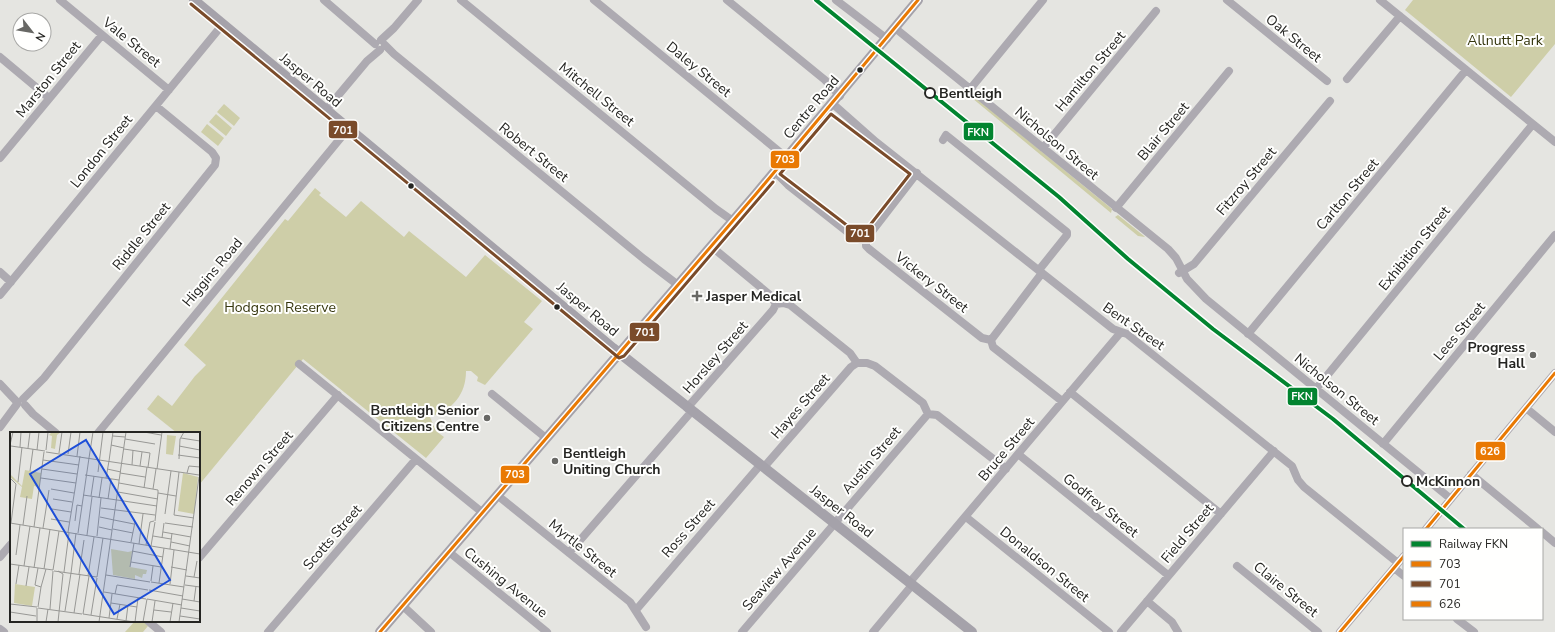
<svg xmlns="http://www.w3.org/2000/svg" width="1555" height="632" viewBox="0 0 1555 632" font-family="'Nunito Sans',sans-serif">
	<rect width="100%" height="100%" fill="#e5e5e1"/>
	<path fill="#cecea8" d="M1413,0H1555V44L1511,97L1405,10Z
		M974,96L1112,209L1111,213L972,98Z
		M224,104L240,118L234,126L217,112Z
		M216,114L232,128L226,136L209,122Z
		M207,124L224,138L218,146L201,132Z
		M315,188L321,193L319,195L346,217L361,201L404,237L409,231L466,277L485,255L542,301L524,322L533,329L485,385L477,381L478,377L471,371H466C466,394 453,410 430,417L436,431L444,437L426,458L303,359L199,485V433H177L147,409L158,395L172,406L195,376L206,365L184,345L285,219L288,221Z
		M1118,215L1144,236L1145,237L1138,236L1115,217Z
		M135,621H143L148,626L143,632H125Z"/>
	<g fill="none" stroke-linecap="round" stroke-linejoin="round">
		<path stroke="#adaab1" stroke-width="8" d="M60,0L169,90
			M324,0L375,44
			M461,0L716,209L733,221
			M594,0L787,158
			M727,0L825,80L840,96
			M836,0L887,39
			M1227,0L1327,81
			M1380,0L1555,142
			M895,28L1168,249L1176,258L1187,279L1206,299L1451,499
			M381,40L394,28L418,0
			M385,45L394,54L644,259L678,285
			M0,57L49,98
			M1347,79L1400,16
			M971,88L1043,0
			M833,104L876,142L1113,329L1127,334L1292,466L1298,480L1304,487L1398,563
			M326,110L367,61L380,50
			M943,140L946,135L1067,232V235L1039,270
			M1043,148L1156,11
			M0,158L102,35
			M775,172L788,185L854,237L861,240L866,239
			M1116,208L1229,71
			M866,239V246L869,249L982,338L991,340L993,347L1062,401
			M866,239L917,173
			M712,247L770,295L776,304L783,303L790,305L850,353L857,363H867L875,366L923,403L928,414L937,415L1006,469
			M0,272L11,282
			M1179,273L1194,264L1330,101
			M0,295L223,24
			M1248,334L1466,70
			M991,340L1042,273
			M299,364L483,513
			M0,384L17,402
			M1316,389L1533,124
			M1070,392L1221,514
			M492,394L546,438
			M23,399L44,378L215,165L216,158L212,152L156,106
			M25,405L33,414L56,433
			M687,408L773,310L776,304
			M1526,408L1555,432
			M0,427L17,404
			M98,433L348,129
			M1383,444L1555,235
			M1018,454L1168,575
			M764,467L851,367L857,363
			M1471,474L1538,529
			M497,495L630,602L646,627
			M966,517L1109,632
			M1426,529L1555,373
			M1542,532L1555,543
			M449,552L547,632
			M569,553L692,411
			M0,557L11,544
			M199,558L338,395
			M1237,566L1318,632
			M1394,568L1404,576
			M910,582L1121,332
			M1147,601L1172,622L1178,632
			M403,606L431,632
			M636,610L761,464
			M1457,619L1474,632
			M148,621L161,632
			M0,629L4,632
			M268,632L416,459
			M742,632L928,414
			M873,632L913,584
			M1121,632L1274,451
			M1340,632L1404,556"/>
		<path stroke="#a5a2aa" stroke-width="10" d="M194,0L613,348L972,632
			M380,632L756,194L918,0"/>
		<g stroke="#fffffe" stroke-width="6">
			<path id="bus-1" d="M380,632L756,194L918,0"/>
		</g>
		<g stroke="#fffffe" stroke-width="6">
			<path id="bus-2" d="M191,4L619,358L624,356L773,182
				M831,114L910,174L863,234L857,233L780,174Z"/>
		</g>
		<g stroke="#fffffe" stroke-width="6">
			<path id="bus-3" d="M1426,529L1555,373
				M1340,632L1404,556"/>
		</g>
		<use href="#bus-1" stroke="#e97903" stroke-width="3"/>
		<use href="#bus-2" stroke="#7a4b2a" stroke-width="3"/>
		<use href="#bus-3" stroke="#e97903" stroke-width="3"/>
		<g stroke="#fffffe" stroke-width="7">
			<path id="rail-1" d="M816,0L1059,197L1128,259L1213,329L1333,419L1464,529"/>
		</g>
		<use href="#rail-1" stroke="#028430" stroke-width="4"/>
	</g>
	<g fill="#252522" stroke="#fffffe" stroke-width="1.5">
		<circle cx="860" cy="70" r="3.5"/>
		<circle cx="411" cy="186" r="3.5"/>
		<circle cx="557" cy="307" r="3.5"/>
	</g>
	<g fill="#fffffe" stroke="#252522" stroke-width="2">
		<circle cx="930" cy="93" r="5"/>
		<circle cx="1407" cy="481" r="5"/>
	</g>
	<g fill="#686865" stroke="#fffffe" stroke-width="1.5">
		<path d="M695 290h4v4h4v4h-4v4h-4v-4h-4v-4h4z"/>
		<circle cx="1533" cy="355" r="4"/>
		<circle cx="487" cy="418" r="4"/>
		<circle cx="555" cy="461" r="4"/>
	</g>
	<g text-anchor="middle" stroke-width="4" stroke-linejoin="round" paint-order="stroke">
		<g font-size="14" fill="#252522" stroke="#fffffe">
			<text transform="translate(1294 38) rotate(39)" y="5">Oak Street</text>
			<text transform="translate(132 42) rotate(39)" y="5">Vale Street</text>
			<text transform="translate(699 69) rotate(39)" y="5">Daley Street</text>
			<text transform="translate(1090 71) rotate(-50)" y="5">Hamilton Street</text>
			<text transform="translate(48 79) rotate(-51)" y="5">Marston Street</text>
			<text transform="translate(311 80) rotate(40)" y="5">Jasper Road</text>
			<text transform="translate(597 94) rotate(39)" y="5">Mitchell Street</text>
			<text transform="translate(811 107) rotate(-50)" y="5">Centre Road</text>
			<text transform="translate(1163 131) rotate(-50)" y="5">Blair Street</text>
			<text transform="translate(1057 143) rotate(40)" y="5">Nicholson Street</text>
			<text transform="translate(101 151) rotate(-51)" y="5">London Street</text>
			<text transform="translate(534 152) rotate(39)" y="5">Robert Street</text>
			<text transform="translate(1246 181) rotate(-50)" y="5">Fitzroy Street</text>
			<text transform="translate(1347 194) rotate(-50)" y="5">Carlton Street</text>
			<text transform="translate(141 236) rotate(-51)" y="5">Riddle Street</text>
			<text transform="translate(1414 248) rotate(-51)" y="5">Exhibition Street</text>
			<text transform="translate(212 272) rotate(-50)" y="5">Higgins Road</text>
			<text transform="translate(932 282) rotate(38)" y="5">Vickery Street</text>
			<text transform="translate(588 309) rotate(40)" y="5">Jasper Road</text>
			<text transform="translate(1134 326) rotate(35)" y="5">Bent Street</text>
			<text transform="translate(1459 331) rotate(-50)" y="5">Lees Street</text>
			<text transform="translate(715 357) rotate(-49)" y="5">Horsley Street</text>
			<text transform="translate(1337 389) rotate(39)" y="5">Nicholson Street</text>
			<text transform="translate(800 406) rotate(-49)" y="5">Hayes Street</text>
			<text transform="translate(1006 449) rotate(-50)" y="5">Bruce Street</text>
			<text transform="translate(871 460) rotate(-50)" y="5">Austin Street</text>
			<text transform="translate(259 468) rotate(-49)" y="5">Renown Street</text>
			<text transform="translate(1101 505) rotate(39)" y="5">Godfrey Street</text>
			<text transform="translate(842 511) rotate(38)" y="5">Jasper Road</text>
			<text transform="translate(688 528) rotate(-49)" y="5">Ross Street</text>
			<text transform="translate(1187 533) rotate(-50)" y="5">Field Street</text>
			<text transform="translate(332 537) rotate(-49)" y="5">Scotts Street</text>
			<text transform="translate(583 548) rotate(39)" y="5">Myrtle Street</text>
			<text transform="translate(1045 564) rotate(39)" y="5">Donaldson Street</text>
			<text transform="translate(779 569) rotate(-49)" y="5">Seaview Avenue</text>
			<text transform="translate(506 582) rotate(39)" y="5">Cushing Avenue</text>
			<text transform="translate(1286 589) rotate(39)" y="5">Claire Street</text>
		</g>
		<g font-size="14" fill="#34350c" stroke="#fffffe">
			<text x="1505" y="45">Allnutt Park</text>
			<text x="280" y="312">Hodgson Reserve</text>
		</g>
		<g font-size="14" font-weight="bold" fill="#252522" stroke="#fffffe" text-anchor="start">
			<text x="939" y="98">Bentleigh</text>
			<text x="1416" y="486">McKinnon</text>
		</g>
		<g font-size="14" font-weight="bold" fill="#252522" stroke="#fffffe" text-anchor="start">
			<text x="706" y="301">Jasper Medical</text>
			<text x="1525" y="352" text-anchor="end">Progress<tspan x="1525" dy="16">Hall</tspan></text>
			<text x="479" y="415" text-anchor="end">Bentleigh Senior<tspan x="479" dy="16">Citizens Centre</tspan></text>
			<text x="563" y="458">Bentleigh<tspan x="563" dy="16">Uniting Church</tspan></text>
		</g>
	</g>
	<g transform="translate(10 432)">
		<rect width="190" height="190" fill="#e5e5e1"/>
		<path d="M42,0H51L47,3L45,17L41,16L42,4L39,3ZM157,3L166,4L163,23L156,22ZM15,38L31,41L29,55L24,54L22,67L10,65L12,55L0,45V42L12,54ZM173,41L188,45L184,82L168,79ZM101,117L118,120L122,119L120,135L137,138L136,142H133L132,146L125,143V147L103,143ZM5,152L25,155L22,174L4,171Z" fill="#cecea8"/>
		<path fill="none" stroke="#989895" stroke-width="1" d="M134,0L151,3M103,4L115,5M171,6L190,9M115,7L145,12M0,13L3,0M101,13L114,16M1,14L35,19M169,14L190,18M10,15L11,0M18,16L20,0M114,17L140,21L138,35M27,18L29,0M36,18L38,0M36,20L189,43M49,21L52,0M58,22L61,0M168,23L190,26M67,24L70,0M79,26L83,0M169,27L170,7L174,0M33,28L69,33M99,29L103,0M122,33L123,18M130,34L132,20M32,37L67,42M97,37L111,40M147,37L152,0M20,39L23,17M88,40L93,0M110,41L135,45M177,41L179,34L190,35M75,43L109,48M0,46L6,52L1,91M31,46L66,51M96,46L99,29M8,50L12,15M109,51L148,58V61M134,56L137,35M41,57L64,61M65,57L70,24M143,57L146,37M108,60L148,67M148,61L166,64M73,63L107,68M81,64L84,44M89,66L92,46M43,67L62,70M98,67L101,47M107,68L147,74M91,76L145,83M42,77L61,80M155,82L161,39M164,83L169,40M164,83L184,86M90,85L104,88M41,87L59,90M104,88L124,92M65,89L67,73L72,74M145,89L148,61M0,91L190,122M155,91L183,95M13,93L17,64M24,95L34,20M89,95L102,98M33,96L39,58M103,97L123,101M58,100L65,57M153,100L181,105M68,101L79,26M77,103L82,65M87,104L91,66M143,104L161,107M152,106L154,91M121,110L125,90M161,110L180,114M129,112L133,82M136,113L140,90L144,89M141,114L145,90M160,117L162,101M122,119L153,125M6,123L10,93M121,130L151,135M0,132L43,138M14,134L20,94M120,135L124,111M161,135L177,138M24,136L30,96M28,136L25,153L31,155L36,137M34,137L40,97M43,138L49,99M44,139L87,145M54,140L59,101M61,141L66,101M69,142L74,108M96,143L140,150M78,144L84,105M176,144L190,146M87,145L93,106M184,145L187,129M141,149L143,134M141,150L174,155M149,151L154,116M6,152L9,133M160,152L164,118M175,153L190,155M16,154L19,135M139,158L173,164M94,160L136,167M105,162L107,153L138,158M137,167L172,173M172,167L190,170M184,169L186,154M101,171L127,175M0,172L27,175M28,175L31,155M27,176V190M28,176L72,182M171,176L190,179M40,177L43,139M144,178L161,180M55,179L61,141M0,180L26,184M64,181L70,142M73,182L124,190M73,182L79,144M81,183L87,146M170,184L190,187M99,186L102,162M107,187L110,172M116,189L118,173M36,190L38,177M48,190L53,142L48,139M89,190L116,0M125,190L128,166M133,190L137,167M142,190L145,169M160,190L163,171M169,190L189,45"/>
		<path fill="#1d4ed8" fill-opacity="0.15" stroke="#1d4ed8" stroke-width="2" d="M76,8L160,148L104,182L20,42Z"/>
		<rect width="190" height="190" fill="none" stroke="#252522" stroke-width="2"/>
	</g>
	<g stroke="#fffffe" stroke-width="1.5">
		<rect x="328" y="120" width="30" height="19" rx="4" fill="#7a4b2a"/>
		<rect x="963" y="122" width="31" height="19" rx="4" fill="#028430"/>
		<rect x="770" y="150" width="30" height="19" rx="4" fill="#e97903"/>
		<rect x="845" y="224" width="30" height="19" rx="4" fill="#7a4b2a"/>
		<rect x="629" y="322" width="31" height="20" rx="4" fill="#7a4b2a"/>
		<rect x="1287" y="387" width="31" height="19" rx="4" fill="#028430"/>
		<rect x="1475" y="441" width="31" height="20" rx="4" fill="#e97903"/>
		<rect x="500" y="465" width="30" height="19" rx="4" fill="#e97903"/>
	</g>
	<g font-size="11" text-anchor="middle" font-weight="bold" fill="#fff">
		<text x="343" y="134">701</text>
		<text x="978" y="136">FKN</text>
		<text x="785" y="163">703</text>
		<text x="860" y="237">701</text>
		<text x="645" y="336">701</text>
		<text x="1302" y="400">FKN</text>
		<text x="1490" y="455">626</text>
		<text x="515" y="478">703</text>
	</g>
	<rect x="1403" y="528" width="140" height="92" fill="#fffffe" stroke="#a8a8a6"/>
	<rect x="1411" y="541" width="20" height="6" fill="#028430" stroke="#a8a8a6"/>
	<text x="1439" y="548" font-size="12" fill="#252522">Railway FKN</text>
	<rect x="1411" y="561" width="20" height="6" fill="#e97903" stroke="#a8a8a6"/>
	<text x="1439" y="568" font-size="12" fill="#252522">703</text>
	<rect x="1411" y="581" width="20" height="6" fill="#7a4b2a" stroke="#a8a8a6"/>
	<text x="1439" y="588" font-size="12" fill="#252522">701</text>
	<rect x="1411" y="601" width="20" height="6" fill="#e97903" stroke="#a8a8a6"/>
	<text x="1439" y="608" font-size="12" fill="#252522">626</text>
	<g transform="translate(32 32) rotate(121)"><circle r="19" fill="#fffffe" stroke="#a8a8a6"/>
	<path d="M0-3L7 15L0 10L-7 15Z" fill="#686865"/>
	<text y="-6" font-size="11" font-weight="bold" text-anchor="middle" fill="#252522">N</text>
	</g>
</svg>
